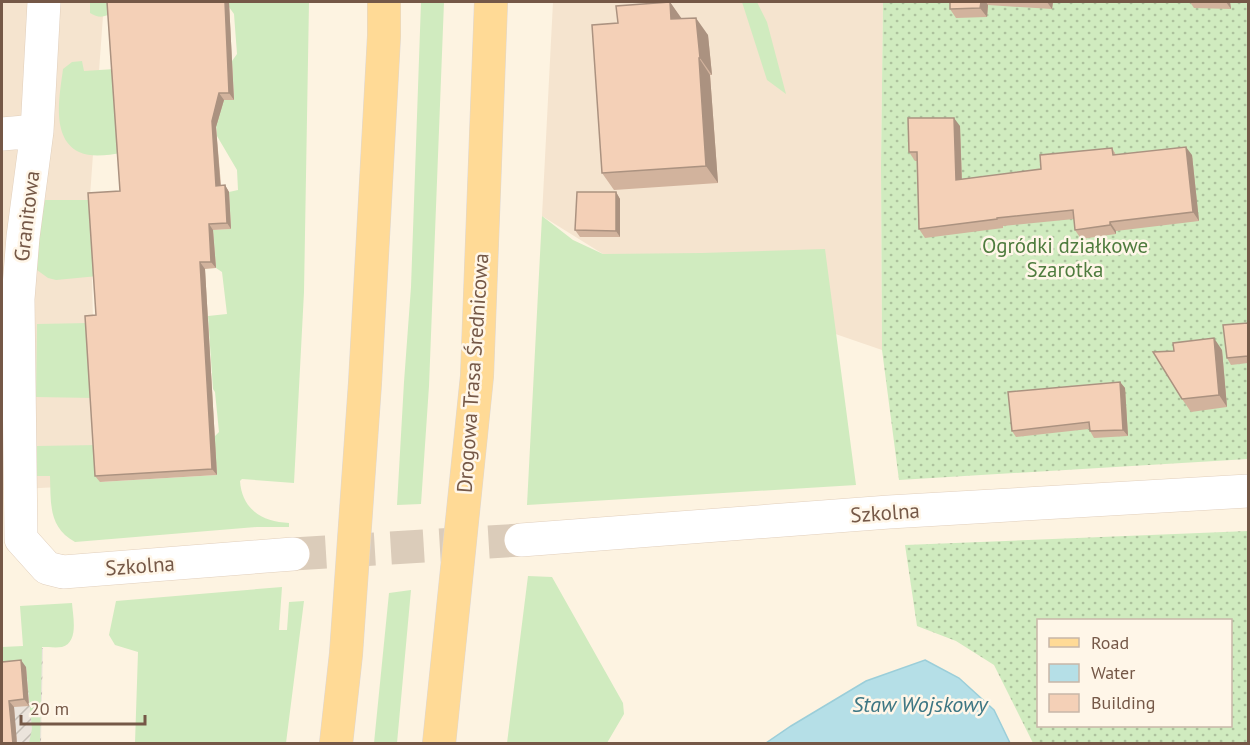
<svg xmlns="http://www.w3.org/2000/svg" width="1250" height="745" viewBox="0 0 1250 745" font-family="'PT Sans',sans-serif">
	<defs>
		<pattern id="industrial-furrows" width="10" height="10" patternUnits="userSpaceOnUse" patternTransform="scale(1.5)"><rect width="10" height="10" fill="#ebe4dc"/><path d="M-1 1l2-2M0 10L10 0M9 11l2-2" fill="none" stroke="#c3bcb4"/></pattern>
		<pattern id="garden-dots" width="8" height="8" patternUnits="userSpaceOnUse" patternTransform="scale(1.5)"><rect width="8" height="8" fill="#d0ebbf"/><path d="M2 2h.1M6 6h.1" fill="none" stroke="#adc19d" stroke-width="1.8" stroke-linecap="round"/></pattern>
	</defs>
	<rect width="100%" height="100%" fill="#fdf3e1"/>
	<path fill="#f5e4cf" d="M2,2H104L90,196L97,485L2,490Z
		M553,2H883L881,166L882,350L603,254L542,216Z"/>
	<path fill="url(#industrial-furrows)" d="M2,648H43L41,743H2Z"/>
	<path fill="#d0ebbf" d="M90,2H111L112,12C105,18 98,18 90,13Z
		M229,2H309L304,292L294,483L242,479L240,481C242,510 263,522 289,523V527H257L75,542C48,527 51,503 50,476H37V446L98,445L100,482L217,475L214,437L219,432L215,392L213,389L208,316L227,314L222,272L216,268L213,230L231,229L229,192L238,190L237,170L217,136L214,101L234,99L232,61L237,54L234,14L229,7Z
		M421,2H444L429,386L421,504L397,505L404,382L411,287Z
		M742,2H757L767,22L786,94L767,80Z
		M82,61L84,71L115,69L122,153C108,155 92,158 79,152C50,138 60,94 63,69L72,62Z
		M45,200H92L98,276L56,280L48,278L37,270L39,226Z
		M542,216L573,240L603,254L702,253L825,249L856,485L527,505Z
		M89,323L94,398L36,397L37,324Z
		M528,576L552,577L623,703L624,714L607,743H507Z
		M282,587L279,630H287L289,602L304,601L286,743H135L138,652L115,645L109,635L116,601Z
		M411,590L397,743H374L389,593Z
		M72,603C73,617 79,642 62,647C56,648 48,647 42,647L40,743H29L32,729L26,667L2,669V647L23,646L20,606Z"/>
	<path fill="url(#garden-dots)" fill-rule="evenodd" d="M883,2H1248V459L899,480L882,350L881,166Z
		M1248,531V743H1033L994,665L956,641L917,626L905,545ZM1038,620H1230V726H1038Z"/>
	<path fill="#b5dfe7" stroke="#9bced9" stroke-width="1.5" d="M925,660L959,678L994,710L1010,743H766L791,726L866,681Z"/>
	<g fill="none" stroke-linecap="round" stroke-linejoin="round">
		<path stroke="#dbccba" stroke-width="33" stroke-dasharray="33 16" stroke-linecap="butt" d="M293,554L521,540"/>
		<g stroke="#e1cfbc" stroke-width="34">
			<path id="minor" d="M2,134L37,131
				M21,539L18,299L23,237L37,131L44,2
				M21,539L47,568L63,572L293,554
				M521,540L889,512L1248,491"/>
		</g>
		<g stroke="#ded7d3" stroke-width="34">
			<path id="primary" d="M336,744L346,654L365,383L384,36V2
				M439,744L477,376L491,2"/>
		</g>
		<use href="#minor" stroke="#fff" stroke-width="33"/>
		<use href="#primary" stroke="#ffda96" stroke-width="33"/>
	</g>
	<path fill="#d2b39d" d="M107,2H229L234,100H224L216,127L221,185H225L229,192L231,229L213,230L216,268L205,269L217,475L100,482L95,476L96,315L120,191Z
		M670,2L681,19L708,35L712,75H710L718,183L614,190L602,173L618,23Z
		M950,2H1053L1052,9L988,5L987,17L956,18L950,9Z
		M1190,2H1230L1231,9L1194,8Z
		M960,126L962,179L1041,169L1112,148L1116,155H1192L1199,221L1116,231V234L1081,239L1075,230L1074,219L1003,226V228L925,238L919,229L917,161H915L909,152Z
		M616,192L620,199V237H580L575,230Z
		M1248,323V363L1231,365L1227,358Z
		M1222,350L1227,407L1191,412L1182,399Z
		M1120,382L1125,388L1128,436L1094,438L1090,431L1089,429L1016,437L1012,431Z
		M2,662L26,667L29,706L14,707L17,744Z"/>
	<path fill="#ab9280" d="M225,2H229L234,100L229,93Z
		M670,2L682,19H671Z
		M981,2H986L988,5L987,17L980,8Z
		M1047,2H1053L1052,9Z
		M1226,2H1230L1231,9Z
		M696,18L708,35L712,75L700,58Z
		M699,58L710,75L718,183L706,166Z
		M219,93L224,100L216,127L221,192L216,186L212,121Z
		M954,118L960,126L962,188L956,180Z
		M1186,147L1192,155L1199,221L1193,212Z
		M225,185L229,192L231,229L227,223Z
		M616,192L620,199V237L616,231Z
		M1110,222L1116,231V234L1110,225Z
		M209,224L213,230L216,268L211,262Z
		M200,262L205,269L217,475L212,469Z
		M1214,338L1222,350L1227,407L1219,395Z
		M1120,382L1125,388L1128,436L1123,430Z
		M21,660L26,667L29,706L24,699Z
		M9,701L14,707L17,744H13Z"/>
	<path fill="#f4d0b7" stroke="#ab9280" stroke-width="1.5" d="M107,2H225L229,93H219L212,121L216,186L225,185L227,223L209,224L211,262H200L212,469L95,476L85,316L96,315L88,193L120,191Z
		M670,2L671,19L696,18L700,58H699L706,166L602,173L592,25L618,23L616,6Z
		M950,2H981L980,8L950,9Z
		M908,118H954L956,180L1041,169L1040,155L1112,148L1113,155L1186,147L1193,212L1110,222V225L1075,230L1073,210L997,218V219L919,229L917,152H909Z
		M577,192H616V231L575,230Z
		M1248,323V356L1227,358L1223,325Z
		M1214,338L1219,395L1182,399L1153,352L1174,351L1173,343Z
		M1120,382L1123,430L1090,431L1089,422L1012,431L1008,392Z
		M21,660L24,699L9,701L13,744H2V662Z"/>
	<g text-anchor="middle" stroke-width="5" stroke-linejoin="round" paint-order="stroke">
		<g font-size="21" fill="#755847" stroke="#fff6e8">
			<text transform="translate(27 216) rotate(-83)" y="7">Granitowa</text>
			<text transform="translate(473 373) rotate(-86)" y="7">Drogowa Trasa Średnicowa</text>
			<text transform="translate(885 513) rotate(-4)" y="7">Szkolna</text>
			<text transform="translate(140 566) rotate(-4)" y="7">Szkolna</text>
		</g>
		<g font-size="21" fill="#4f7c3e" stroke="#fff6e8">
			<text x="1065" y="253">Ogródki działkowe<tspan x="1065" dy="24">Szarotka</tspan></text>
		</g>
		<g font-size="22" font-style="italic" fill="#3d7683" stroke="#fff6e8">
			<text x="920" y="712">Staw Wojskowy</text>
		</g>
	</g>
	<rect width="1250" height="745" fill="none" stroke="#755847" stroke-width="6"/>
	<rect x="1037" y="619" width="195" height="108" fill="#fff6e8" stroke="#c8b7a8" stroke-width="1.5"/>
	<rect x="1049" y="638" width="30" height="9" fill="#ffda96" stroke="#c8b7a8" stroke-width="1.5"/>
	<text x="1091" y="649" font-size="18" fill="#755847">Road</text>
	<rect x="1049" y="664" width="30" height="18" fill="#b5dfe7" stroke="#c8b7a8" stroke-width="1.5"/>
	<text x="1091" y="679" font-size="18" fill="#755847">Water</text>
	<rect x="1049" y="694" width="30" height="18" fill="#f4d0b7" stroke="#c8b7a8" stroke-width="1.5"/>
	<text x="1091" y="709" font-size="18" fill="#755847">Building</text>
	<path d="M21 715v9h124v-9" fill="none" stroke="#755847" stroke-width="3"/>
	<text x="30" y="715" font-size="18" fill="#755847" stroke="#fff6e8" stroke-width="4.5" paint-order="stroke">20 m</text>
</svg>
